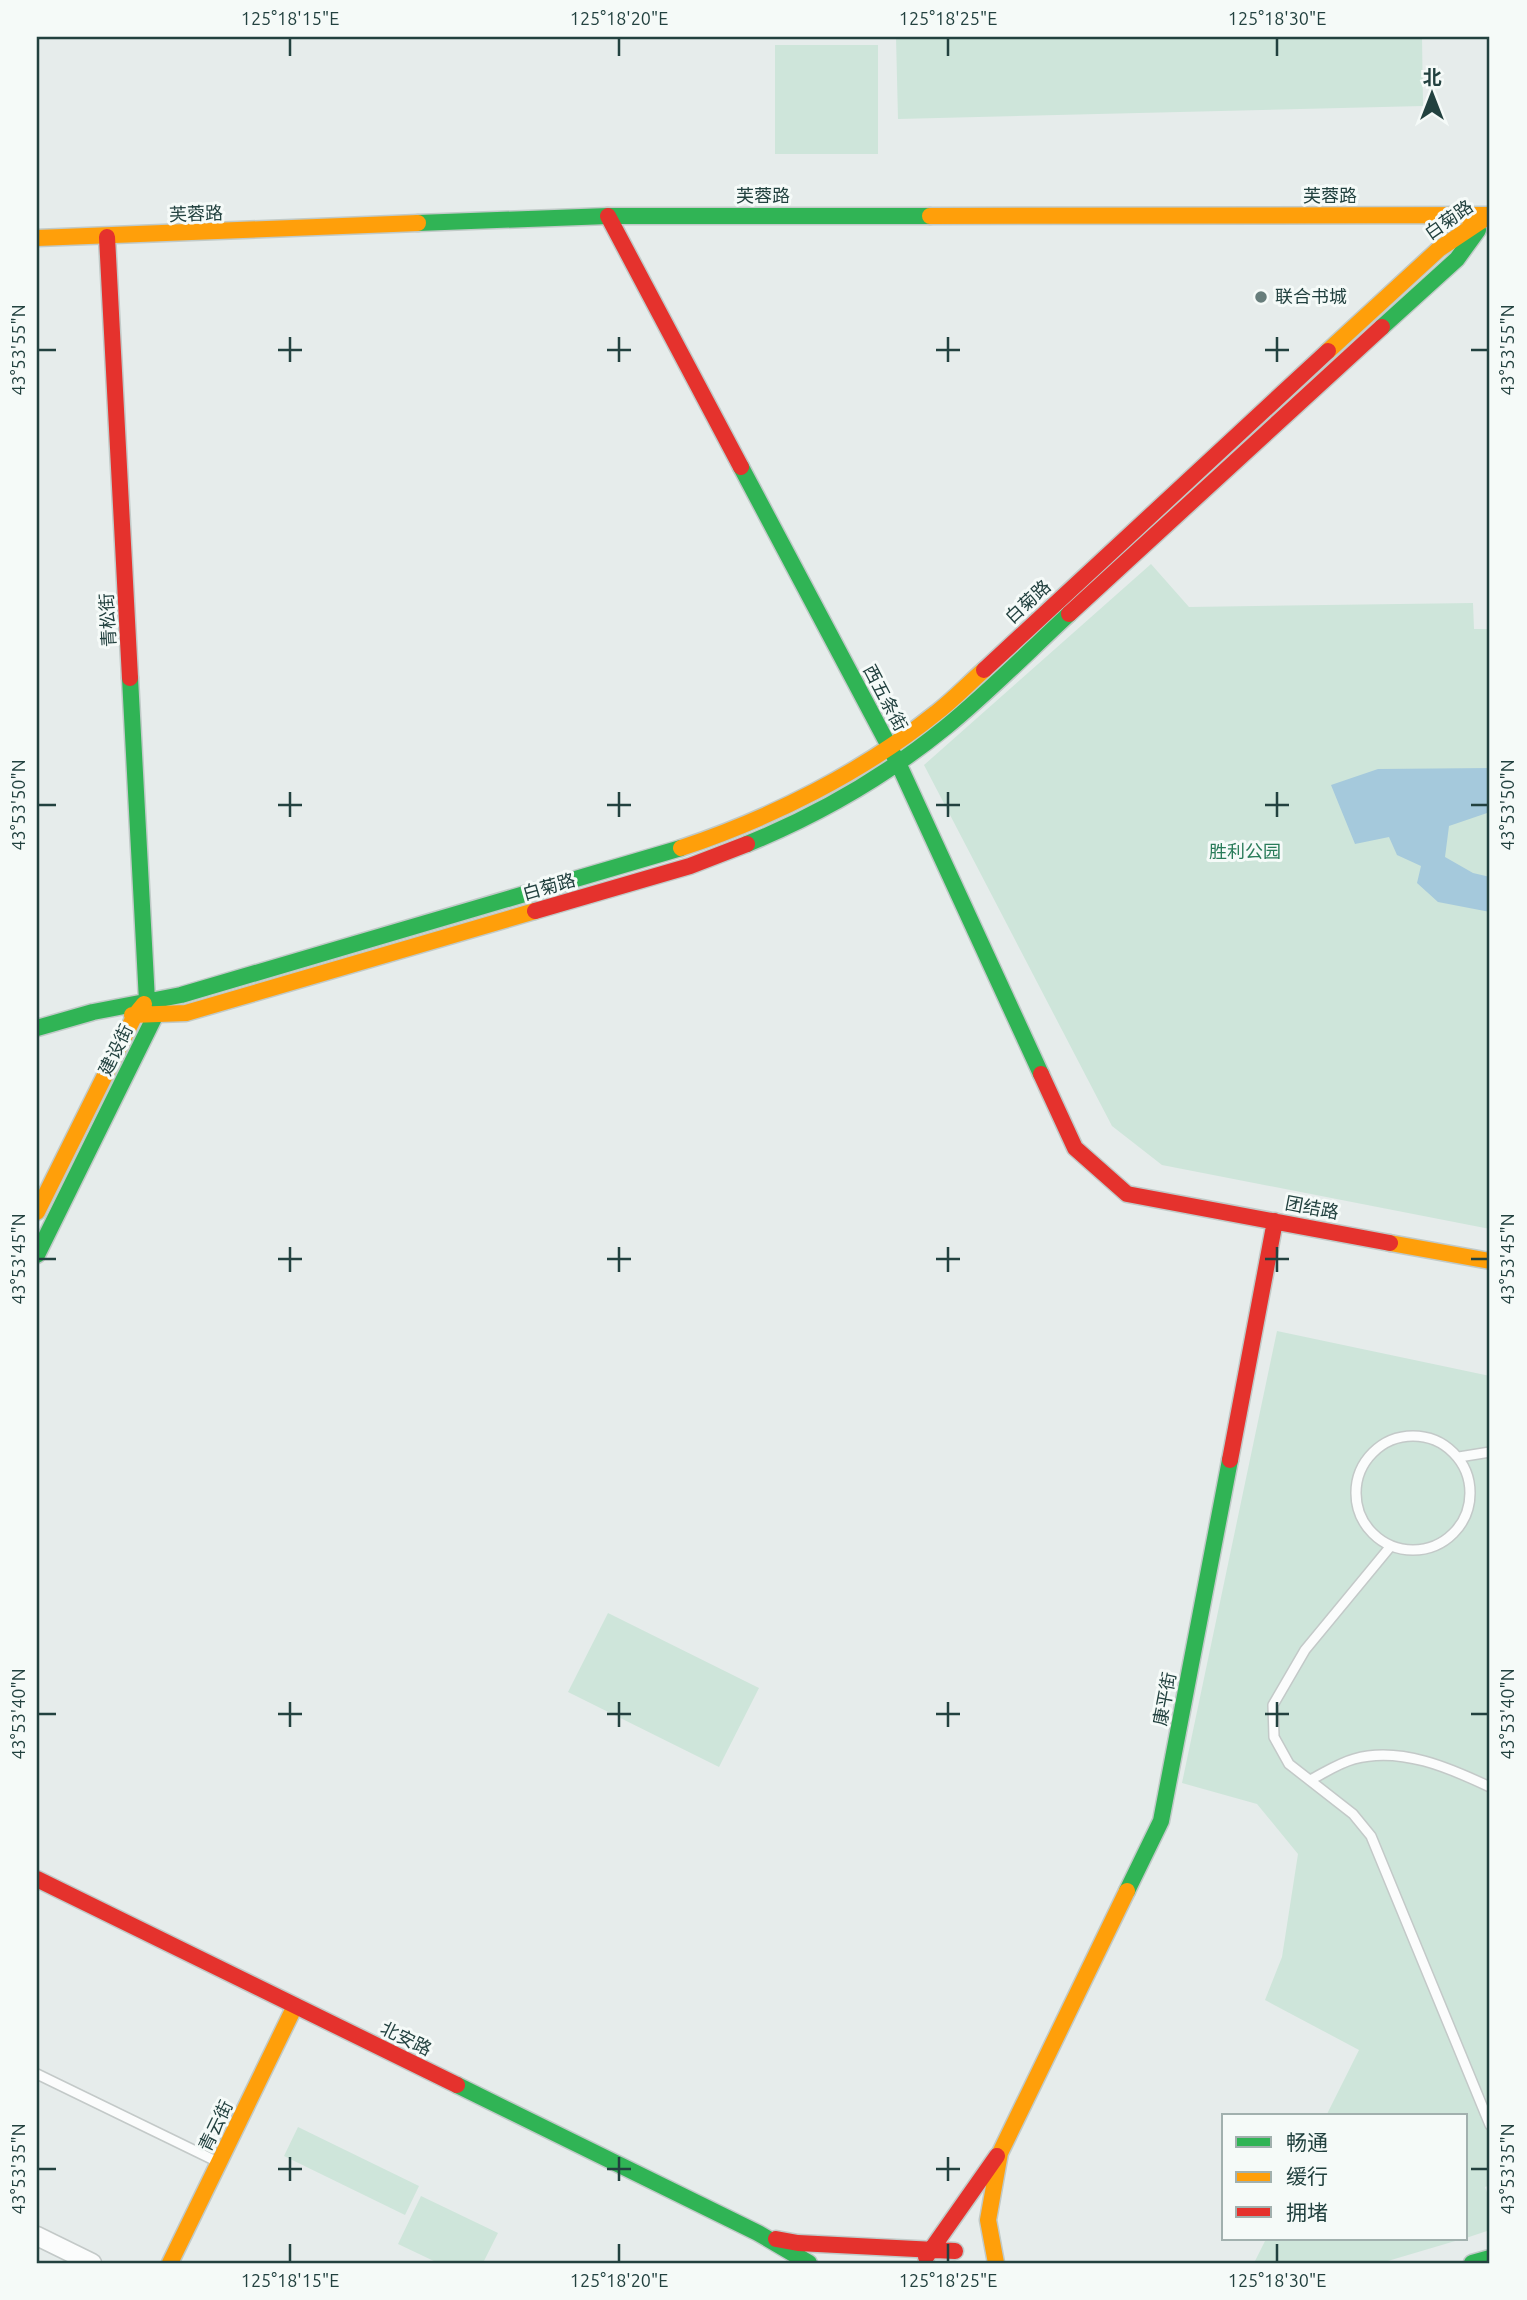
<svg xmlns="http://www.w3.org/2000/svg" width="1527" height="2300" viewBox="0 0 1527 2300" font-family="Ubuntu,'Noto Sans SC',sans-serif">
	<rect width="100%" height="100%" fill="#e6eceb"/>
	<path fill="#cee5da" d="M896,37H1422L1423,106L898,119Z
		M878,45V154H775V45Z
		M1151,564L1189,607L1473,603L1474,629H1490V1229L1162,1165L1112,1126L924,765Z
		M1277,1331L1490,1376V2185L1485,2187L1490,2200V2230L1466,2238V2116H1326L1359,2050L1265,2000L1282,1957L1298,1854L1257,1804L1182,1783Z
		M608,1613L759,1688L719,1767L568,1692Z
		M298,2127L419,2186L405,2215L284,2156Z
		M421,2196L498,2233L483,2263H438L398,2244Z
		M1266,2239H1462L1381,2263H1254Z"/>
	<path fill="#a5c9dc" d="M1490,768V812L1449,826L1445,857L1473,873L1490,877V912L1438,902L1417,883L1421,866L1397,855L1389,837L1355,844L1331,785L1378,769Z"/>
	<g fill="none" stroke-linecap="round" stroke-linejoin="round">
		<g stroke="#c3c9c8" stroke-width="12">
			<path id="lane" d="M1356 1493a57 57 0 1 1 114 0a57 57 0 1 1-114 0Z
				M1459,1457L1490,1452
				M1390,1547L1305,1650L1273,1705L1274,1737L1289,1764L1353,1814L1371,1836L1490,2125
				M1310,1780C1324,1773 1339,1763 1354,1759C1400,1746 1450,1768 1490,1787
				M37,2074L218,2162"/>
		</g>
		<g stroke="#c3c9c8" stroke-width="21">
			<path id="street" d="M37,2236L92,2263"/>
		</g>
		<g stroke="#c1cac8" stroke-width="19">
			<path id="fast" d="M418,223L608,216H930
				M1382,327L1457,259L1478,230
				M741,467L899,765L1041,1074
				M747,844C818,815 887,775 946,727C989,692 1028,652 1069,614
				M37,1028L93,1012L181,995L681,848
				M37,1255L155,1016L147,1001L130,678
				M1127,1891L1161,1821L1230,1460
				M457,2085L758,2233L809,2263
				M1472,2263L1490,2258"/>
		</g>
		<g stroke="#c1cac8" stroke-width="19">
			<path id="slow" d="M930,216L1490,215
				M37,238L418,223
				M1328,351L1439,249L1490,215
				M681,848C771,818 863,772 936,713C953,700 968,684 984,670
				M132,1015L186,1013L535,911
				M37,1212L135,1015L144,1004
				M1390,1243L1490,1261
				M170,2263L295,2006
				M996,2263L988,2220L1000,2153L1127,1891"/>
		</g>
		<g stroke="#c1cac8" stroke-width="19">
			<path id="jam" d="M608,216L741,467
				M107,237L130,678
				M1069,614L1382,327
				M984,670L1328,351
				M535,911L690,866L747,844
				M1041,1074L1075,1148L1127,1194L1390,1243
				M1230,1460L1275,1221
				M37,1879L457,2085
				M776,2239L798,2243L955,2251
				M926,2257L997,2156"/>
		</g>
		<use href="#lane" stroke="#fbfcfc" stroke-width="9"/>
		<use href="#street" stroke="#fbfcfc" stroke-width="18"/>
		<use href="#fast" stroke="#30b455" stroke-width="16"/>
		<use href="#slow" stroke="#ff9f0a" stroke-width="16"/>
		<use href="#jam" stroke="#e5322d" stroke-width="16"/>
	</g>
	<path fill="none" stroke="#22413f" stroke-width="2.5" d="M290,38V56M619,38V56M948,38V56M1277,38V56M290,337V362M619,337V362M948,337V362M1277,337V362M38,350H56M278,350H302M607,350H631M936,350H960M1265,350H1289M1471,350H1488M290,792V817M619,792V817M948,792V817M1277,792V817M38,805H56M278,805H302M607,805H631M936,805H960M1265,805H1289M1471,805H1488M290,1247V1272M619,1247V1272M948,1247V1272M1277,1247V1272M38,1259H56M278,1259H302M607,1259H631M936,1259H960M1265,1259H1289M1471,1259H1488M290,1702V1727M619,1702V1727M948,1702V1727M1277,1702V1727M38,1714H56M278,1714H302M607,1714H631M936,1714H960M1265,1714H1289M1471,1714H1488M290,2157V2181M619,2157V2181M948,2157V2181M38,2169H56M278,2169H302M607,2169H631M936,2169H960M1471,2169H1488M290,2244V2262M619,2244V2262M948,2244V2262M1277,2244V2262"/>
	<circle fill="#677d7b" stroke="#f5faf8" stroke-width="2.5" cx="1261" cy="297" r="7"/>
	<g text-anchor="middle" stroke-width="6" stroke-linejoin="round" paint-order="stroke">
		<g font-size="18" fill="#22413f" stroke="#f5faf8">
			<text x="763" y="202">芙蓉路</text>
			<text x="1330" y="202">芙蓉路</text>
			<text transform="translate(196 214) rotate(-2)" y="6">芙蓉路</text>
			<text transform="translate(1449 220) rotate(-35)" y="6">白菊路</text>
			<text transform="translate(1028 602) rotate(-43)" y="6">白菊路</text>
			<text transform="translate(108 620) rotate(-93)" y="6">青松街</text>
			<text transform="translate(885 698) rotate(62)" y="6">西五条街</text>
			<text transform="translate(549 887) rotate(-16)" y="6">白菊路</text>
			<text transform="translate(116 1050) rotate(-64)" y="6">建设街</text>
			<text transform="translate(1312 1208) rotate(11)" y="6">团结路</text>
			<text transform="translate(1165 1699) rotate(-79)" y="6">康平街</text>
			<text transform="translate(406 2039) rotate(26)" y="6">北安路</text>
			<text transform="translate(216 2126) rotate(-64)" y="6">青云街</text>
		</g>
		<g font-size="18" fill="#22413f" stroke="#f5faf8" text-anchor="start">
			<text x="1275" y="303">联合书城</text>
		</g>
		<g font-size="18" fill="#297b59" stroke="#f5faf8">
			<text x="1245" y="858">胜利公园</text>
		</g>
	</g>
	<rect width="1527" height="2300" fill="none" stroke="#f5faf8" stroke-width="77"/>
	<rect x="1222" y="2114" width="245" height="126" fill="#f5faf8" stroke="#a1b0ae" stroke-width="2"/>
	<rect x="1236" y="2137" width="35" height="10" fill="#30b455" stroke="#a1b0ae" stroke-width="2"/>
	<text x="1286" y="2150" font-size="21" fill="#22413f">畅通</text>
	<rect x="1236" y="2172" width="35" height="10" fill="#ff9f0a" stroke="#a1b0ae" stroke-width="2"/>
	<text x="1286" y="2184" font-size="21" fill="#22413f">缓行</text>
	<rect x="1236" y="2207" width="35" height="10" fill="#e5322d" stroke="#a1b0ae" stroke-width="2"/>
	<text x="1286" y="2220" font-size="21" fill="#22413f">拥堵</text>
	<g transform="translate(1432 94)" stroke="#f5faf8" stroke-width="5" paint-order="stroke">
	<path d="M0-5L12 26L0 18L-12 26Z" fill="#22413f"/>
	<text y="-10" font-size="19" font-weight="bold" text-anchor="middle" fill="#22413f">北</text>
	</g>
	<rect x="38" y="38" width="1450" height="2224" fill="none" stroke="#22413f" stroke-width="2.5"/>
	<g font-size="18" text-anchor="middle" fill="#22413f">
		<text x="290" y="25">125°18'15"E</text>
		<text x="619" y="25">125°18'20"E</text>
		<text x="948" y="25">125°18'25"E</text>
		<text x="1277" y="25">125°18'30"E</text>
		<text transform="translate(19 350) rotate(-90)" y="6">43°53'55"N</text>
		<text transform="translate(1508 350) rotate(-90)" y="6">43°53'55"N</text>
		<text transform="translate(19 805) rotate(-90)" y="6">43°53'50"N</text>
		<text transform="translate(1508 805) rotate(-90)" y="6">43°53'50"N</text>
		<text transform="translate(19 1259) rotate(-90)" y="6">43°53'45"N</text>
		<text transform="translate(1508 1259) rotate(-90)" y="6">43°53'45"N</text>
		<text transform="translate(19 1714) rotate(-90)" y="6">43°53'40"N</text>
		<text transform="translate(1508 1714) rotate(-90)" y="6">43°53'40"N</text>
		<text transform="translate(19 2169) rotate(-90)" y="6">43°53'35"N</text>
		<text transform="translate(1508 2169) rotate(-90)" y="6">43°53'35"N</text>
		<text x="290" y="2287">125°18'15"E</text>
		<text x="619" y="2287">125°18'20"E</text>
		<text x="948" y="2287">125°18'25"E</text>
		<text x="1277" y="2287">125°18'30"E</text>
	</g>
</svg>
